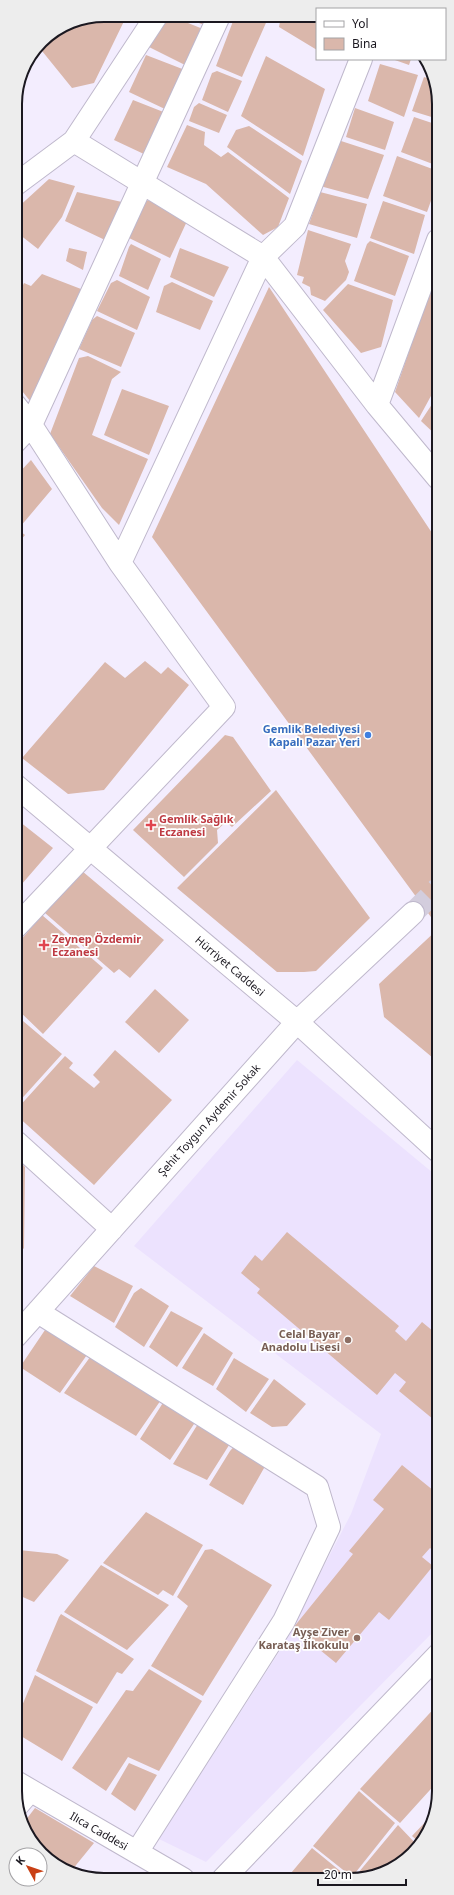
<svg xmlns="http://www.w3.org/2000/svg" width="454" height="1895" viewBox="0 0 454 1895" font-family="'Noto Sans',sans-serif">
	<rect width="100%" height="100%" fill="#f3edfe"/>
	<path fill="#ece2fe" d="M297,1060L439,1178V1626L206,1862L159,1839L281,1649L351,1514L381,1434L134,1246Z"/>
	<path fill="#dab7ab" d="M104,15H127L94,83L72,88L38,46L41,41L70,22Z
		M161,15H168L203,29L187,66L147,46Z
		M181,16H208L204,25Z
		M235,16H269L242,77L216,66Z
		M281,16L317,17V50L279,27Z
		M146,55L185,70L167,110L129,92Z
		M266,56L325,89L303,156L241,116Z
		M392,59H411L409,65Z
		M380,64L418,75L404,117L368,101Z
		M217,71L242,81L228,112L202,100L212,73Z
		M424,77L432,80L438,92V119L412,111Z
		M133,100L166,113L146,155L114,140Z
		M199,103L227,115L219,133L189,121L194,107Z
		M355,108L394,122L385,150L346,137Z
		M414,117L438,125V166L401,152Z
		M187,125L205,132L204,145L221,157L228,152L289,198L278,227L263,235L206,184L167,167Z
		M249,126L302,161L290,194L227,147L236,130Z
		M338,140L384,155L368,199L320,186Z
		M397,156L438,171V181L427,212L383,196Z
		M49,179L75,186L62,217L38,249L15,231V210Z
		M77,192L122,202L105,240L65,221Z
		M320,192L367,204L357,238L309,224Z
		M146,200L167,206L188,219L170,258L129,238Z
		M383,201L425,215L414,254L370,238Z
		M308,230L351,244L345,261L349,272L346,280L325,301L311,295L310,287L302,283L304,277L297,275Z
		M370,241L409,256L395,296L354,281L367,244Z
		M131,244L161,259L148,290L119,276L129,247Z
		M69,248L87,252L83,270L66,261Z
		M180,248L229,267L214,297L170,277Z
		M438,267V383L419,418L395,392Z
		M42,274L81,289L30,401L15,382V286L21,289L24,283L31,286Z
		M117,280L150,297L137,330L97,311L111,283Z
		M172,282L213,301L200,330L156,312L164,286Z
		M348,284L393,300L381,347L361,353L323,310Z
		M269,287L438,542L439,928L152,537Z
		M97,316L135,333L121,367L79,349L92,320Z
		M88,356L121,372L112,379L92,435L148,459L119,525L102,508L50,434L79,358Z
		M122,389L169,406L149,455L104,435Z
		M438,395V437L421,421Z
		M31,460L52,489L20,527L15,523V477Z
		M15,527L25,535L15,547Z
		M145,661L161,674L168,667L189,685L104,790L68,794L22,758L105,662L125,678Z
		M225,735L233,737L271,791L232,827L226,822L217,830L218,843L184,877L133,830Z
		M276,790L370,918L316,971L304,972H277L177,888Z
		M15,818L53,848L15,892Z
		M82,871L164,940L130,978L119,969L114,973L45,913Z
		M42,915L103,968L43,1034L16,1008L15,947Z
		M439,928V1063L384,1017L379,984Z
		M155,989L189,1020L159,1053L125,1022Z
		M23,1021L62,1054L16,1105V1030Z
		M115,1050L172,1100L94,1185L16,1115V1110L65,1056L73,1063L69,1068L94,1088L100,1082L93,1075Z
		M16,1157L25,1167L24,1248L16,1258Z
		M287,1232L399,1326L395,1331L406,1341L422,1322L439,1336V1424L399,1391L406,1382L395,1373L377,1395L257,1293L260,1289L241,1273L255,1255L262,1261Z
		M94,1266L133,1286L114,1323L70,1296Z
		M141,1288L169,1306L144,1347L115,1327L134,1293Z
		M171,1311L203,1328L177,1367L149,1347Z
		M50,1327L89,1352L60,1393L20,1367L45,1330Z
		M204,1333L233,1353L213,1386L182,1368Z
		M93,1353L163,1397L136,1436L64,1393Z
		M234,1358L269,1379L246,1412L216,1389Z
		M274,1379L306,1404L287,1426L272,1427L250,1413Z
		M166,1398L198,1418L170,1460L140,1439Z
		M201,1419L231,1442L207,1480L173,1464Z
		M238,1442L268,1461L243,1505L209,1485L230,1451Z
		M402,1465L439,1495V1555L430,1548L422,1557L433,1566L420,1582L389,1620L379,1612L336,1663L293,1628L353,1554L349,1551L384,1509L373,1500Z
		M146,1512L203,1545L173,1596L163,1590L158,1595L103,1563Z
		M212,1549L272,1585L203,1696L151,1666L188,1606L177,1597L205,1550Z
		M19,1550L57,1554L69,1560L34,1602L16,1594V1559Z
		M101,1565L169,1605L127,1650L64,1612Z
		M61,1614L134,1659L122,1674L117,1672L97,1704L36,1671L59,1617Z
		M149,1669L202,1701L159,1771L128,1757L106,1791L72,1768L126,1690L133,1691Z
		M35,1675L93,1707L62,1761L16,1733V1720Z
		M439,1703V1780L400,1823L360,1789Z
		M129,1763L157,1775L135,1811L111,1794Z
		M359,1791L395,1823L352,1877L313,1846Z
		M35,1808L94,1843L72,1870L41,1854L25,1821Z
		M430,1817L420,1843L412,1836Z
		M398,1825L418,1846L417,1850L394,1868L362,1879H353Z
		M312,1848L350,1879H286Z"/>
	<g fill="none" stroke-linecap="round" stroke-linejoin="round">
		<path stroke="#d3cddd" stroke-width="22" stroke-dasharray="22 11" stroke-linecap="butt" d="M413,913L438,888"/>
		<g stroke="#bfb8cc" stroke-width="24">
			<path id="minor" d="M74,141L263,257L377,405L438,478
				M15,185L74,141L157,15
				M15,405L31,425L120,563L224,707L15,928
				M377,405L438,240
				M15,442L31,425L219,16
				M120,563L263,257L295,226L361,59
				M15,785L297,1022L439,1152
				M16,1142L112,1229
				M38,1312L317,1487L329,1527L284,1621L137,1852
				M16,1336L297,1022L413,913
				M17,1806L30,1791
				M223,1879L439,1654"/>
		</g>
		<g stroke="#bfb8cc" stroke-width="24">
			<path id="tertiary" d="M16,1782L183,1879"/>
		</g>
		<use href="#minor" stroke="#fff" stroke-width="22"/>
		<use href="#tertiary" stroke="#fff" stroke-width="22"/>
	</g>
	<circle fill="#3f7fe0" stroke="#fff" stroke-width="1.5" cx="368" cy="735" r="4"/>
	<g fill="#e0444e" stroke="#fff" stroke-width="1.5">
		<path d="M149 819h4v4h4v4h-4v4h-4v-4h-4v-4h4z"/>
		<path d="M42 939h4v4h4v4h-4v4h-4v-4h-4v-4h4z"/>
	</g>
	<g fill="#8d6e63" stroke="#fff" stroke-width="1.5">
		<circle cx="348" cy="1340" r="4"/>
		<circle cx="357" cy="1638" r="4"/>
	</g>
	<g text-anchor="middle" stroke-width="3.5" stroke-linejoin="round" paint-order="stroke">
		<g font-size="11" font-weight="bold" fill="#366cbe" stroke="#fff" text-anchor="end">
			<text x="360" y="733">Gemlik Belediyesi<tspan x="360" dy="13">Kapalı Pazar Yeri</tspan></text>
		</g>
		<g font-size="11" font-weight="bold" fill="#be3a42" stroke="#fff" text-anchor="start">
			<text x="159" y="823">Gemlik Sağlık<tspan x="159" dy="13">Eczanesi</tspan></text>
			<text x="52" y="943">Zeynep Özdemir<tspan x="52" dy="13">Eczanesi</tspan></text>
		</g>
		<g font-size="11" fill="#1b1820" stroke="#fff">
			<text transform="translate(230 966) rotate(40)" y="4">Hürriyet Caddesi</text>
			<text transform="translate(209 1120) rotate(-48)" y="4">Şehit Toygun Aydemir Sokak</text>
			<text transform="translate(99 1831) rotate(30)" y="4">Ilıca Caddesi</text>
		</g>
		<g font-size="11" font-weight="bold" fill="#785e54" stroke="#fff" text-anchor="end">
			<text x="340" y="1338">Celal Bayar<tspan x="340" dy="13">Anadolu Lisesi</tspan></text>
			<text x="349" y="1636">Ayşe Ziver<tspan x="349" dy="13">Karataş İlkokulu</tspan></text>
		</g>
	</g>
	<path d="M0 0H454V1895H0ZM104 22H350A82 82 0 0 1 432 104V1791A82 82 0 0 1 350 1873H104A82 82 0 0 1 22 1791V104A82 82 0 0 1 104 22Z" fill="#ededed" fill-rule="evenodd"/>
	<path fill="none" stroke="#1b1820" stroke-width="2" d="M104 22H350A82 82 0 0 1 432 104V1791A82 82 0 0 1 350 1873H104A82 82 0 0 1 22 1791V104A82 82 0 0 1 104 22Z"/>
	<rect x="316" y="8" width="130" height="52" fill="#ffffff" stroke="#a4a3a6"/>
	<rect x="324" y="21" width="20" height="6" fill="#ffffff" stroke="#a4a3a6"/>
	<text x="352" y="28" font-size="12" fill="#1b1820">Yol</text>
	<rect x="324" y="38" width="20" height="12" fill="#dab7ab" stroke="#a4a3a6"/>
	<text x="352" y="48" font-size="12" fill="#1b1820">Bina</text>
	<g transform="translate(28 1867) rotate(310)"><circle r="19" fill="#ffffff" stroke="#a4a3a6"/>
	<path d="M0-3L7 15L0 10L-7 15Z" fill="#c94015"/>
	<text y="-6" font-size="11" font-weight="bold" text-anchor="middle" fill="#1b1820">K</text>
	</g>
	<path d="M318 1879v6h88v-6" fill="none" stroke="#1b1820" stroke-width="2"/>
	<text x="324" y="1879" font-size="12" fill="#1b1820" stroke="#ffffff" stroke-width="3" paint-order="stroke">20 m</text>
</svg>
